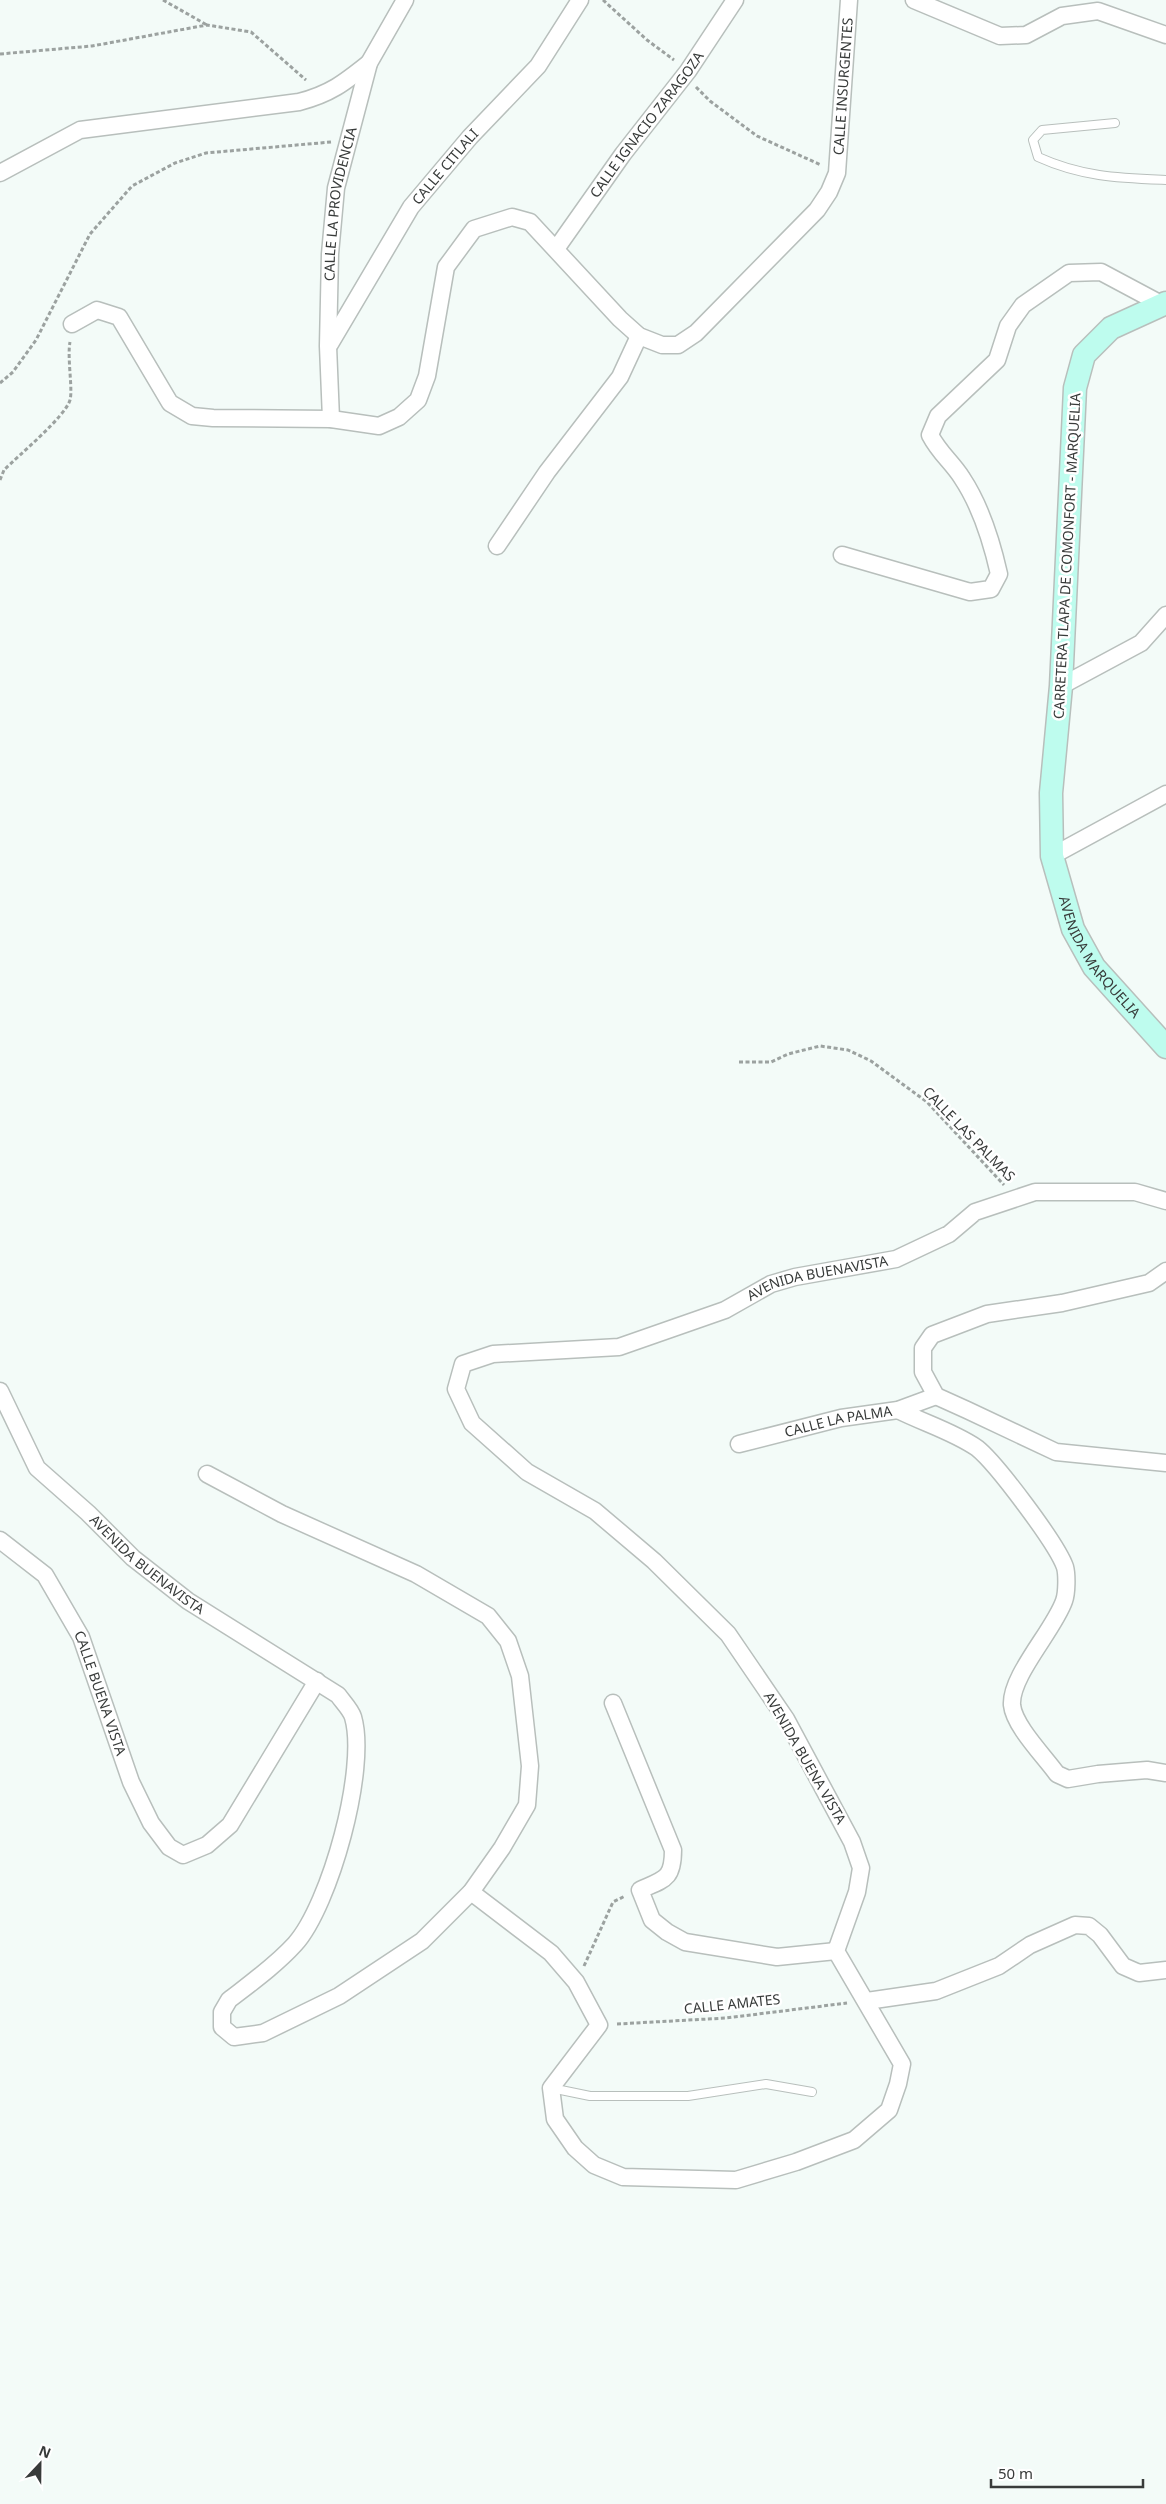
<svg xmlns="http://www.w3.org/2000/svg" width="1166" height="2504" viewBox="0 0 1166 2504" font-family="'Noto Sans',sans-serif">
	<rect width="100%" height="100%" fill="#f3fbf8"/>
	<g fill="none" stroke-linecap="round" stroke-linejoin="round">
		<g stroke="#b8bfbc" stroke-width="10">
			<path id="service" d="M1115,123L1042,130L1033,140L1038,157C1082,177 1119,178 1166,180
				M551,2088L590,2096H688L766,2084L812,2092"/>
		</g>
		<g stroke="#b8bfbc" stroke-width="19">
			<g id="minor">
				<path d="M914,0L1000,36L1026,35L1062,16L1098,11L1166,35"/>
				<path d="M0,173L80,130L299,102C330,94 344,83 369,63"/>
				<path id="s1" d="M556,249L623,154L688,71L735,0"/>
				<path id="s2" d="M72,324L97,310L119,317L170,403L192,416L213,418L331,419L379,426L399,417L418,400L427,376L446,267L474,229L512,217L530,222L620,319L639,336L662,345H678L696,333L817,210L829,192L837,173L849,0"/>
				<path id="s3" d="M330,344L411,207L470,137L538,66L580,0"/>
				<path id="s4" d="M331,419L328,346L330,254L336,188L369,63L405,0"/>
				<path d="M497,546L547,472L620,377L639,336"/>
				<path d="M842,555L970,592L991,589L999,574C992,543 980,505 962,478C952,462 940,454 930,435L938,416L997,360L1008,326L1023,305L1069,273L1101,272L1161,304"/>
				<path d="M1061,686L1141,643L1166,615"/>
				<path d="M1052,856L1166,794"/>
				<path d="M1166,1271L1149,1283L1062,1303L987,1314L932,1335L923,1348V1372L936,1396L967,1410L1056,1452L1166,1463"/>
				<path id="s5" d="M0,1391L37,1468L88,1513L133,1558L188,1601L338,1695C343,1702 351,1710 353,1717C368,1768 330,1905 295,1944C276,1965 251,1983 229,2000L222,2012V2027L234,2037L263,2033L339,1996L422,1941L471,1892L502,1848L527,1805L530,1766L520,1676L508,1641L488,1616L416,1574L282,1514L207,1474"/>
				<path d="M898,1410C924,1423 954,1432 977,1448C996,1463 1057,1544 1065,1567C1067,1574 1067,1593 1064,1601C1054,1630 1010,1676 1012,1705C1014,1726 1045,1757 1057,1774L1068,1779L1098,1774L1147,1770L1166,1773"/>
				<path id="s6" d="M739,1444L841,1418L898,1410L936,1396"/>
				<path id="s7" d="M0,1540L45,1575L81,1637L131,1782L151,1823L169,1847L183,1855L207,1845L230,1825L317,1681"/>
				<path d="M613,1703L673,1850C673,1879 665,1879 640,1890L652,1920L667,1932L685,1942L777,1957L836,1951"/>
				<path id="s8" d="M471,1892L551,1953L576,1982L599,2025L551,2088L555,2119L575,2148L594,2165L623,2177L736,2180L796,2162L854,2140L889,2110L898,2084L902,2064L836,1951L857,1892L861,1868L852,1842L786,1719L728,1634L654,1561L595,1511L527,1472L472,1423L456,1389L463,1364L493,1354L619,1347L725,1310L771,1284L795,1277L896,1259L949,1234L975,1212L1035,1192H1135L1166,1201"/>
				<path d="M867,2001L936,1991L999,1966L1030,1945L1075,1925L1089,1926L1100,1935L1123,1966L1139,1973L1166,1970"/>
			</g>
		</g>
		<g stroke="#b8bfbc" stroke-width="25">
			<g id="secondary">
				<path id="s9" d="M1166,303L1111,328L1084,355L1075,388L1061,686L1051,793L1052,856L1073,929L1094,967L1166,1047"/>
			</g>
		</g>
		<path stroke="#9ca2a0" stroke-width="3" stroke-dasharray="4 2.5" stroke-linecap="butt" d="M163,0L207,25
			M603,0L647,40L674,60
			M0,54L92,46L207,25L251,32L306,80
			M696,87L710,101L757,136L821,165
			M0,383L13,372L36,340L90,234L132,186L175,163L206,153L331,142
			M0,480L4,470C19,455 65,417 70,400C73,390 67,357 70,342
			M739,1062H771L788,1054L820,1046L848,1050L871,1061L927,1102L1004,1185
			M584,1966L613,1902L625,1896
			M617,2024L726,2018L847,2003"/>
		<use href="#service" stroke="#fff" stroke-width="8"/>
		<use href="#minor" stroke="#fff" stroke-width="16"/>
		<use href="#secondary" stroke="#befcee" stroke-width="22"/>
	</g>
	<g text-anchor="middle" stroke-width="5" stroke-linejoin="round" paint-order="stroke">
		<g font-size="14" fill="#383b3a" stroke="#fff">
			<text dy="5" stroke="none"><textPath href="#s2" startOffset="1176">CALLE INSURGENTES</textPath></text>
			<text dy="5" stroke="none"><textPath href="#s1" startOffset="154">CALLE IGNACIO ZARAGOZA</textPath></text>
			<text dy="5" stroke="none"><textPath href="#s3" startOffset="212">CALLE CITLALI</textPath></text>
			<text dy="5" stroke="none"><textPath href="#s4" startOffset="216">CALLE LA PROVIDENCIA</textPath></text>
			<text transform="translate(1067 556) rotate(-87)" y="5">CARRETERA TLAPA DE COMONFORT - MARQUELIA</text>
			<text dy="5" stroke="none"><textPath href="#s9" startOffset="715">AVENIDA MARQUELIA</textPath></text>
			<text transform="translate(969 1134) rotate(46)" y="5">CALLE LAS PALMAS</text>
			<text dy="5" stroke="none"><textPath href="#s8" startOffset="1976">AVENIDA BUENAVISTA</textPath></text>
			<text dy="5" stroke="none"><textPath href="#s6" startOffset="102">CALLE LA PALMA</textPath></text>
			<text dy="5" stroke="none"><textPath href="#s5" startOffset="232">AVENIDA BUENAVISTA</textPath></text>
			<text dy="5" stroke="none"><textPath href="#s7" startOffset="188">CALLE BUENA VISTA</textPath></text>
			<text transform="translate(805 1758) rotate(60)" y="5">AVENIDA BUENA VISTA</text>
			<text transform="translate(732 2004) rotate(-6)" y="5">CALLE AMATES</text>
		</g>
	</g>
	<g transform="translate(40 2464) rotate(22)" stroke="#ffffff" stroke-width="4" paint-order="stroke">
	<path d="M0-4L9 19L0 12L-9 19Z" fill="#383b3a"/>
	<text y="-8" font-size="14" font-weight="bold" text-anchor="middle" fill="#383b3a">N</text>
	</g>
	<path d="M991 2479v8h152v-8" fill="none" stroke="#383b3a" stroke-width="2.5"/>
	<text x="998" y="2479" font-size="15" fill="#383b3a" stroke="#ffffff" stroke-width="4" paint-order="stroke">50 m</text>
</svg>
